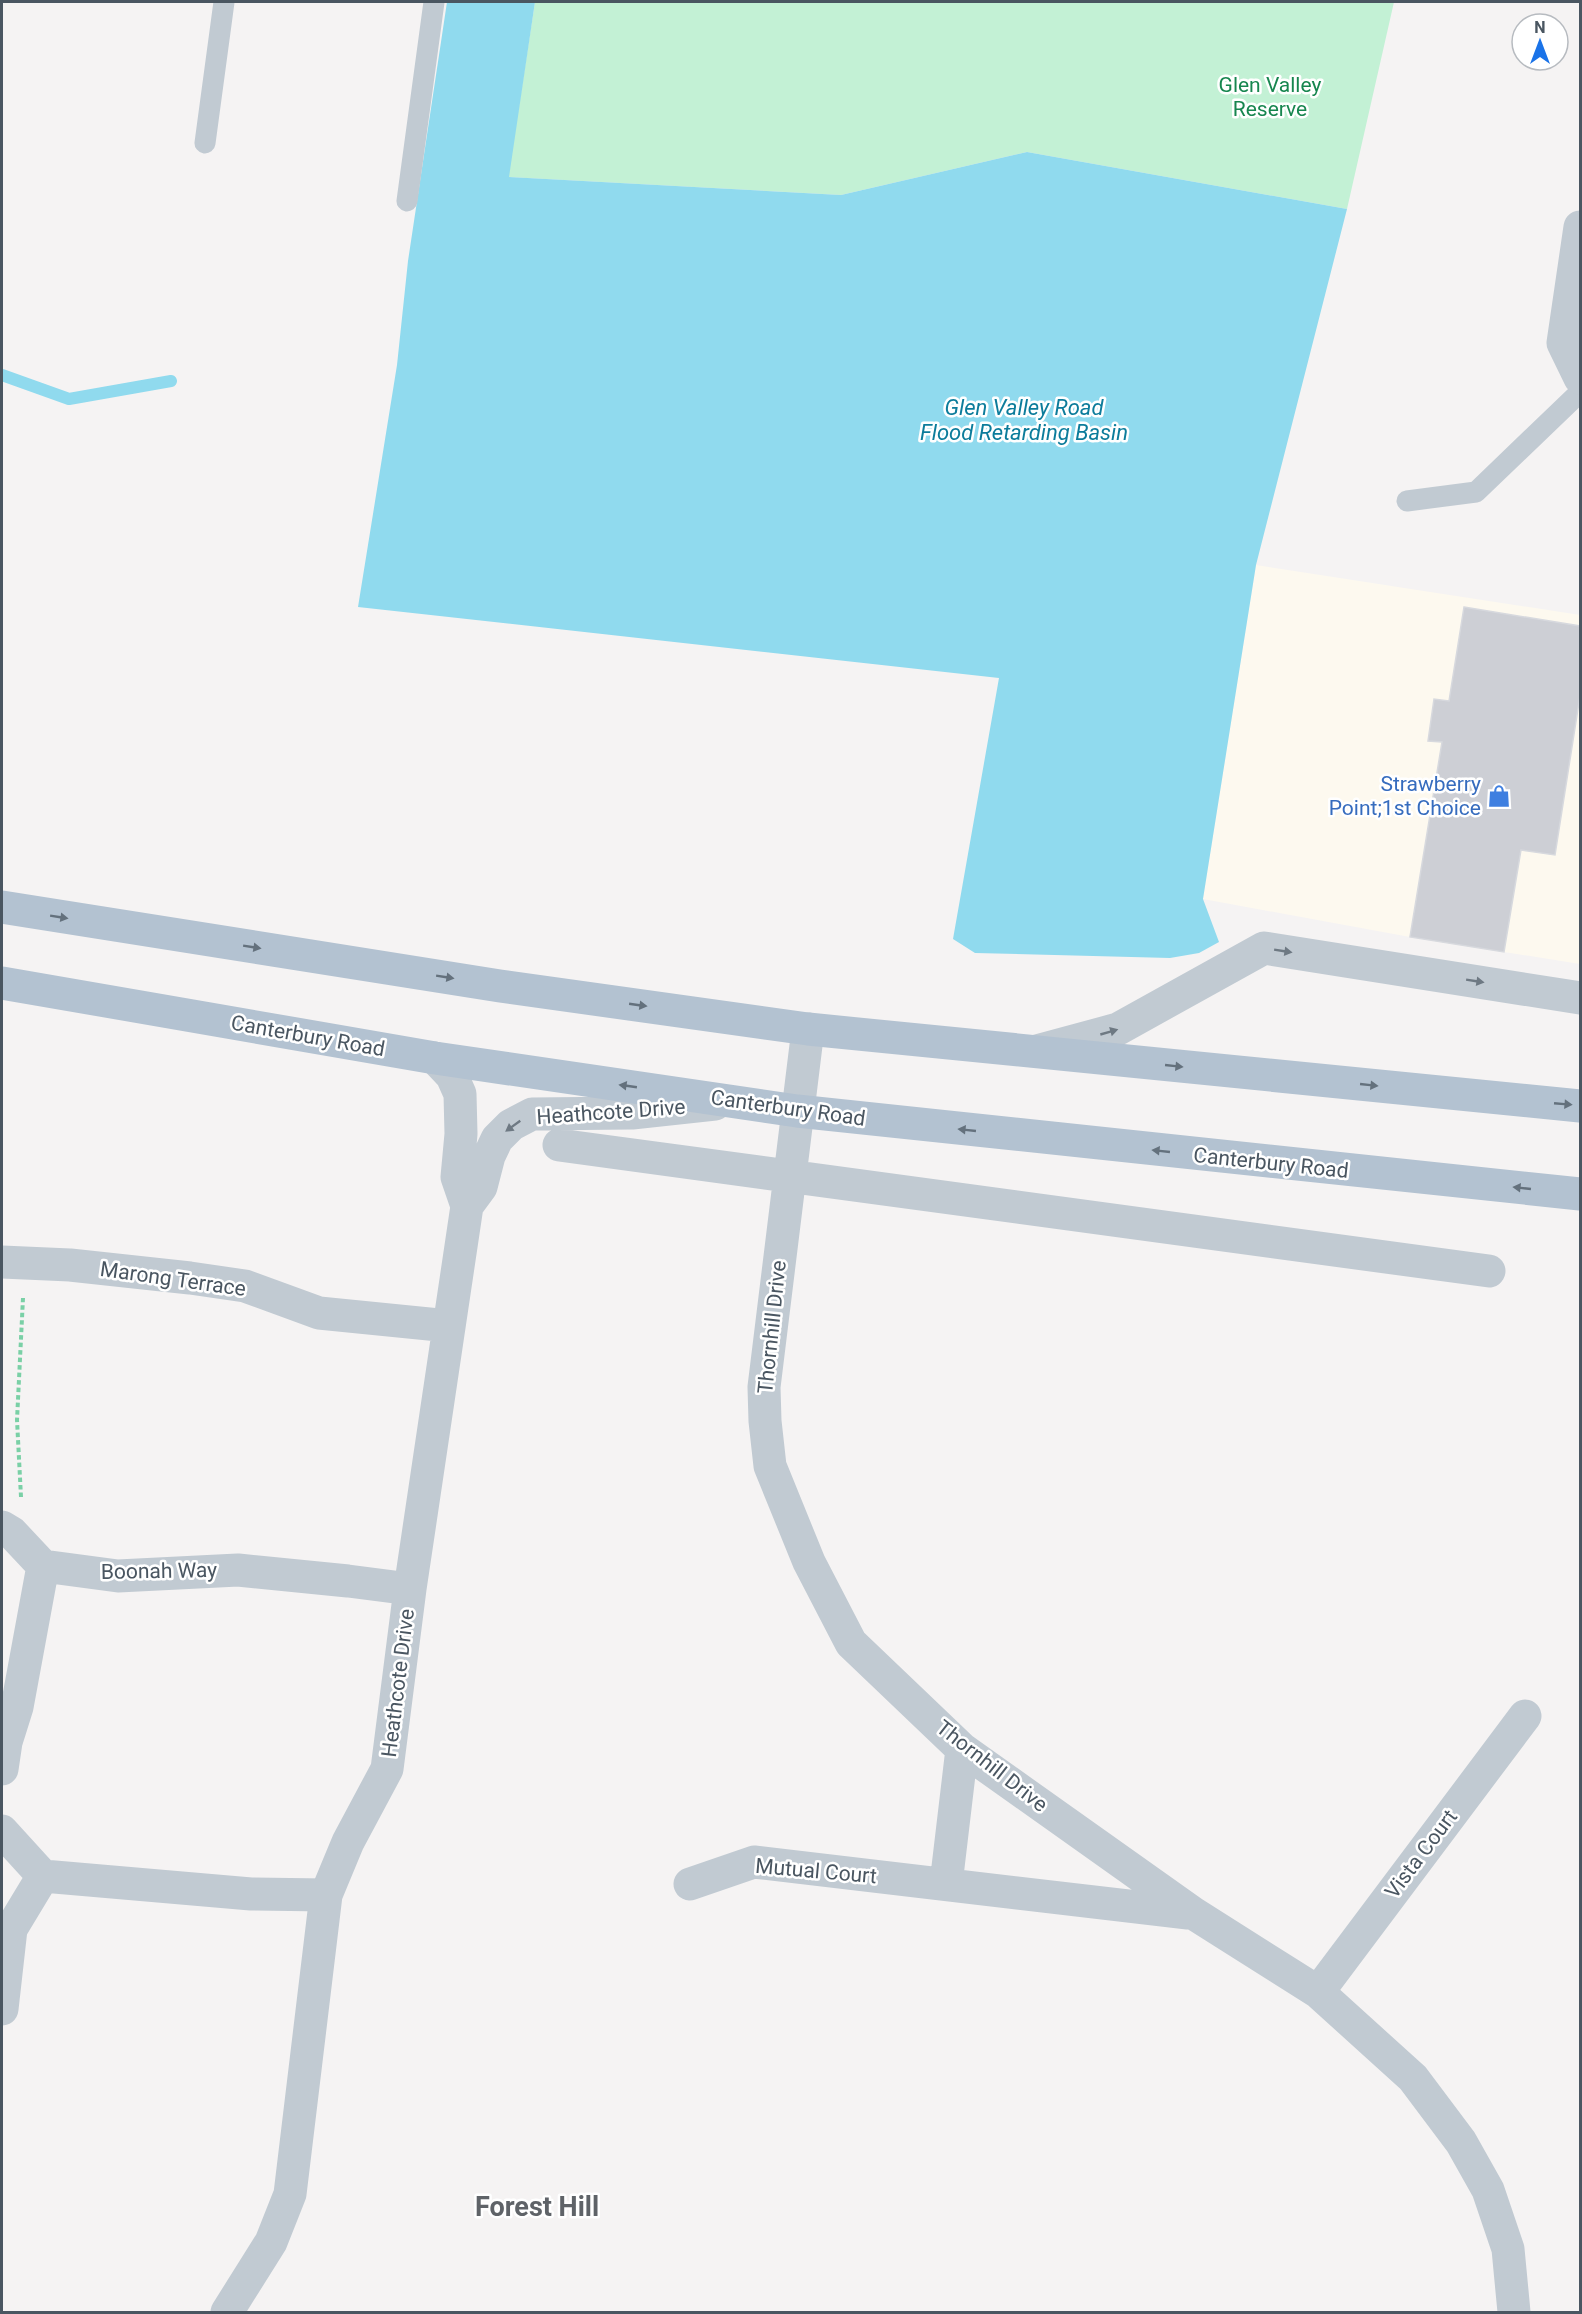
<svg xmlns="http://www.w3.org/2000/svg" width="1582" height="2314" viewBox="0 0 1582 2314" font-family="Roboto,sans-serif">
	<rect width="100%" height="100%" fill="#f5f3f3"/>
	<path fill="#fdf9ef" d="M1256,565L1580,615V964L1410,937L1203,899Z"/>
	<path fill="#c3f1d5" d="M535,2H1394L1347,209L1027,152L841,195L508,177Z"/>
	<path fill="#90daee" d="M447,2H535L509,177L841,195L1027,152L1347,209L1256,565L1203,899L1219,942L1199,953L1170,958L975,953L953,939L999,678L358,607L397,365L408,261Z"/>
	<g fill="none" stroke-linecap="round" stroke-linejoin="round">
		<path stroke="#90daee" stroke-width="12" d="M2,375L69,399L171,381"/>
	</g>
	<path fill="#cdcfd5" stroke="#d7d9de" stroke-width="1.5" d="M1464,607L1580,626V696L1555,855L1521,850L1504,952L1410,937L1442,742L1428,741L1434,699L1449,701Z"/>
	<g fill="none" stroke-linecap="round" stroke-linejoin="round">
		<path stroke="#7ad0a6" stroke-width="4" stroke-dasharray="4.5 3" stroke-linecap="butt" d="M21,1497L17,1420L23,1298"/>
		<path stroke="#c1cad2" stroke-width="21" d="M205,143L224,2
			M407,201L434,2
			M1407,501L1476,492L1580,392"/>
		<path stroke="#c1cad2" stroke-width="33" d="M1580,227L1563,343L1580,378
			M808,1029L764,1387L765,1421L770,1466L809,1562L851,1643L962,1749L1193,1913L1318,1992L1413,2078L1461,2142L1488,2190L1508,2249L1514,2312
			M1037,1051L1118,1029L1264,948L1580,998
			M559,1145L1489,1271
			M467,1206L481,1187L489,1156L497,1139L511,1125L532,1114L632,1113L715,1104
			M2,1262L70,1265L190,1278L245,1286L319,1313L449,1326
			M2,1527L12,1533L43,1566
			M2,1769L6,1742L17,1707L43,1566L118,1576L238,1570L348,1581L410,1589
			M2,1831L43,1876L251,1894L326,1895
			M690,1884L754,1862L1188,1913
			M946,1884L962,1749
			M1318,1992L1525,1716
			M2,2009L11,1929L43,1876
			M227,2312L271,2242L290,2194L326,1895L348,1842L387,1769L410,1589L467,1206L457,1177L461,1134L460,1094L452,1076L435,1058"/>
		<path stroke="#b3c2d1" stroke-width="33" d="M2,907L500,986L808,1029L1580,1106
			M2,983L435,1058L797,1111L1580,1194"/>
	</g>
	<defs><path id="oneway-solid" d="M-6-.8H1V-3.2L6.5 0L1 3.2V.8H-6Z" transform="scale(1.5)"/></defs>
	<g fill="#64717d">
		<use href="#oneway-solid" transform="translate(59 917) rotate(9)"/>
		<use href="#oneway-solid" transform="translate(252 947) rotate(9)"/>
		<use href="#oneway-solid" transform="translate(445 977) rotate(9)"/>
		<use href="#oneway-solid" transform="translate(638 1005) rotate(8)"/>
		<use href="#oneway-solid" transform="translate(1174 1066) rotate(6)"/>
		<use href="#oneway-solid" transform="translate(1369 1085) rotate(6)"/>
		<use href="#oneway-solid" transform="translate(628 1086) rotate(-172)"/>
		<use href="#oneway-solid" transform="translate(1563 1104) rotate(5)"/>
		<use href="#oneway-solid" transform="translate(967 1130) rotate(-174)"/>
		<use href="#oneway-solid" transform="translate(1161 1151) rotate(-174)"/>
		<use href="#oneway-solid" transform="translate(1522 1188) rotate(-174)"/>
	</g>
	<g fill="#6e7983">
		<use href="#oneway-solid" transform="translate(1283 951) rotate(9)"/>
		<use href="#oneway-solid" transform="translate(1475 981) rotate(9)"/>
		<use href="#oneway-solid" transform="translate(1109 1032) rotate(-16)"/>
		<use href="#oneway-solid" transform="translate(513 1126) rotate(144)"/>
	</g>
	<defs>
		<g id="shop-bare" transform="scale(1.8)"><path d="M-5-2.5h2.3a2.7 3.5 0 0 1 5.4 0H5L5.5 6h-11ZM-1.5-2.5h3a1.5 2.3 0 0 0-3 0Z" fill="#3f7fe0" stroke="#fff" stroke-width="2.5" paint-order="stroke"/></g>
	</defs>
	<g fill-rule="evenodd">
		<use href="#shop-bare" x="1499" y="796"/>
	</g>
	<g text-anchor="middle" stroke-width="5" stroke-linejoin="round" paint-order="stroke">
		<g font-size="21" fill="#17864f" stroke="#fff">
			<text x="1270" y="92">Glen Valley<tspan x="1270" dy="24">Reserve</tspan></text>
		</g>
		<g font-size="21" fill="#366cbe" stroke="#fff" text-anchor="end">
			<text x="1481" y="791">Strawberry<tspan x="1481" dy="24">Point;1st Choice</tspan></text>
		</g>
		<g font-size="21" fill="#4a5661" stroke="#fff">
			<text transform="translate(308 1036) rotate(10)" y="7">Canterbury Road</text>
			<text transform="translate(788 1108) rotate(8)" y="7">Canterbury Road</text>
			<text transform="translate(611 1112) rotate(-4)" y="7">Heathcote Drive</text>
			<text transform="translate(1271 1163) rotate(6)" y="7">Canterbury Road</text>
			<text transform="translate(173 1279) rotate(8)" y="7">Marong Terrace</text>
			<text transform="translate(772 1327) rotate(-84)" y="7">Thornhill Drive</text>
			<text transform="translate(159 1571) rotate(-1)" y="7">Boonah Way</text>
			<text transform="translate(398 1683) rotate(-83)" y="7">Heathcote Drive</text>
			<text transform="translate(992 1766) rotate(38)" y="7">Thornhill Drive</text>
			<text transform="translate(1421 1854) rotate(-53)" y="7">Vista Court</text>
			<text transform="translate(816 1871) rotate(5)" y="7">Mutual Court</text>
		</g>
		<g font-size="22" font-style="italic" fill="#0c7c9b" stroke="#fff">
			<text x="1024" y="415">Glen Valley Road<tspan x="1024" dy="25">Flood Retarding Basin</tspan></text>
		</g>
		<g font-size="27" font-weight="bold" fill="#5f6368" stroke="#fff">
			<text x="537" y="2216">Forest Hill</text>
		</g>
	</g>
	<rect width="1582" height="2314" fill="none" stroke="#4a5661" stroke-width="6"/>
	<g transform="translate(1540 42)"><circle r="28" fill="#ffffff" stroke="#b7bbc0" stroke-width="1.5"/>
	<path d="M0-4.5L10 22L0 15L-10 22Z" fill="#1a73e8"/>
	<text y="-9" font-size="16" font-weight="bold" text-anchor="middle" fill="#4a5661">N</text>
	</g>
</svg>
